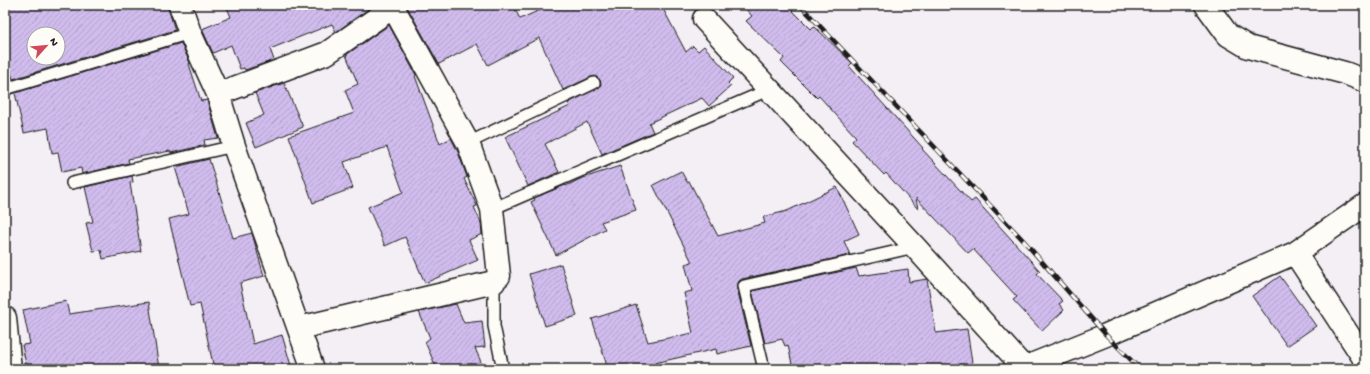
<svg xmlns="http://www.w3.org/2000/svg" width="1370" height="374" viewBox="0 0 1370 374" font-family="'Gochi Hand',sans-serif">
	<defs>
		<pattern id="building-hatch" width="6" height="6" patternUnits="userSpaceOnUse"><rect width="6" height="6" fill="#d0bced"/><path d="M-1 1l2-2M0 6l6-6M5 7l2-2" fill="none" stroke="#b2a1cb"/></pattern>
	</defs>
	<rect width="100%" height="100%" fill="#f4eff5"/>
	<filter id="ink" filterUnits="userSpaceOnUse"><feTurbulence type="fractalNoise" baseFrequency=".025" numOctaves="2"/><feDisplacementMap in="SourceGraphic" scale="8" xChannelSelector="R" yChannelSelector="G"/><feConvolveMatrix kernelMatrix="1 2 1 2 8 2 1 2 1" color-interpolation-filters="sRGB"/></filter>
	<g filter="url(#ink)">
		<path fill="url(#building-hatch)" stroke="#1c1c1c" fill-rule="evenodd" d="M5,5H167L175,30L13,79L10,70L5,71ZM34,34H58V58H34Z
			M226,5H374L336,32L332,24L270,49L274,60L245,70L244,68L240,69L231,45L213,53L202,29L231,17Z
			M406,5H513L520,19L551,5H661L686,52L693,46L698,51L704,46L733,78L728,83L731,86L709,106L702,98L649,123L653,132L602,154L587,122L545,144L559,172L528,186L505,137L570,106L568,103L600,87L601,84L600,80L595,76L591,77L563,90L539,38L488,65L477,44L439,64Z
			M742,5H787L811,29L814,26L852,63L849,66L923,148L922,149L971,202L975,199L1040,271L1037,274L1063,301L1059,304L1064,310L1042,331L1013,300L1017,297L973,249L968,253L916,198L918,209L886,173L884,175L852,141L856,137L819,96L817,98L781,62L784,58L746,21L752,16Z
			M389,25L416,75L415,76L440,144L451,138L458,152L467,177L464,179L477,206L474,207L481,223L482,234L469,240L478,260L425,283L405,237L385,246L368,207L403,192L387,147L344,162L353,188L313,203L289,136L354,113L345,90L358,84L346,55Z
			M181,43L190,63L189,64L201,101L207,100L218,138L204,140L205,145L171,153L170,151L128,159L129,163L82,174L81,168L62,172L58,152L52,153L48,128L24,133L15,93Z
			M284,83L303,127L256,147L246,123L264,115L255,93Z
			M209,159L233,238L252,233L264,276L240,283L253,344L282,335L292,369H214L200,304L190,306L169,219L189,214L175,167Z
			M620,166L636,210L601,222L605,229L556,255L531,202L535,200L534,198L565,185L566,186L580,179Z
			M681,171L687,182L689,181L718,236L765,223L763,217L787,211L837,187L859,234L844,241L850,255L742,279L739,281L737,288L751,346L717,354L716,349L655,363L656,369H608L592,319L636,305L648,342L693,333L684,293L692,291L685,264L692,262L653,185Z
			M132,176L133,182L130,183L141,251L103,259L101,250L93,251L86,223L93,222L85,187Z
			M561,264L577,316L545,326L529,274Z
			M856,268L859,276L908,269L909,282L927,279L936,333L967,329L973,369H793L788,345L785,346L782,339L765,343L752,291Z
			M1280,276L1316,326L1287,346L1252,296Z
			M66,301L69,314L149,302L159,369H27L22,345L30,344L23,310Z
			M456,304L464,323L482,321L485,347L475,348L484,369H437L425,342L430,338L419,312Z"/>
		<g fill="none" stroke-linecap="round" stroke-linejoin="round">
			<g stroke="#1c1c1c" stroke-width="14">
				<path id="service" d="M5,89L190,33
					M468,143L594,83
					M72,183L234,146
					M492,209L768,90
					M496,279L494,282V326L503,369
					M764,369L744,286L915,247"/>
			</g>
			<g stroke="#1c1c1c" stroke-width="25">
				<path id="minor" d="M180,5L190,33L218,94L234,146L313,369
					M1206,5L1228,35L1248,47L1345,73L1365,81
					M704,19L915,247L1025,369
					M218,94L327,53L393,7L468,143L492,209L499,276
					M1295,253L1365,360
					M5,318L10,369
					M299,328L494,282
					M1021,369L1106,335L1295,253L1365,205"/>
			</g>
			<use href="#service" stroke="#fdfcf7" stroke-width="11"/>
			<use href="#minor" stroke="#fdfcf7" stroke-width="22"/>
			<g stroke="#1c1c1c" stroke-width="4.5">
				<path id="rail" d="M800,5L1023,240L1106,335L1140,369"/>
			</g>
			<use href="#rail" stroke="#fdfcf7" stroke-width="3" stroke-dasharray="9" stroke-linecap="butt"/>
		</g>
	</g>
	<rect width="1370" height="374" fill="none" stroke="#fdfcf7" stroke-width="20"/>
	<rect x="10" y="10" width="1350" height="354" fill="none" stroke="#1c1c1c" stroke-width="1.5" filter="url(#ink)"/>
	<g transform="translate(46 46) rotate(63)"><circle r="19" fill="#fdfcf7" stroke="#a3a29f"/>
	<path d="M0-3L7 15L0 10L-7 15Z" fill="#d1495b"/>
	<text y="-6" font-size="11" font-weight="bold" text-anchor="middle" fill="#1c1c1c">N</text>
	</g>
</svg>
